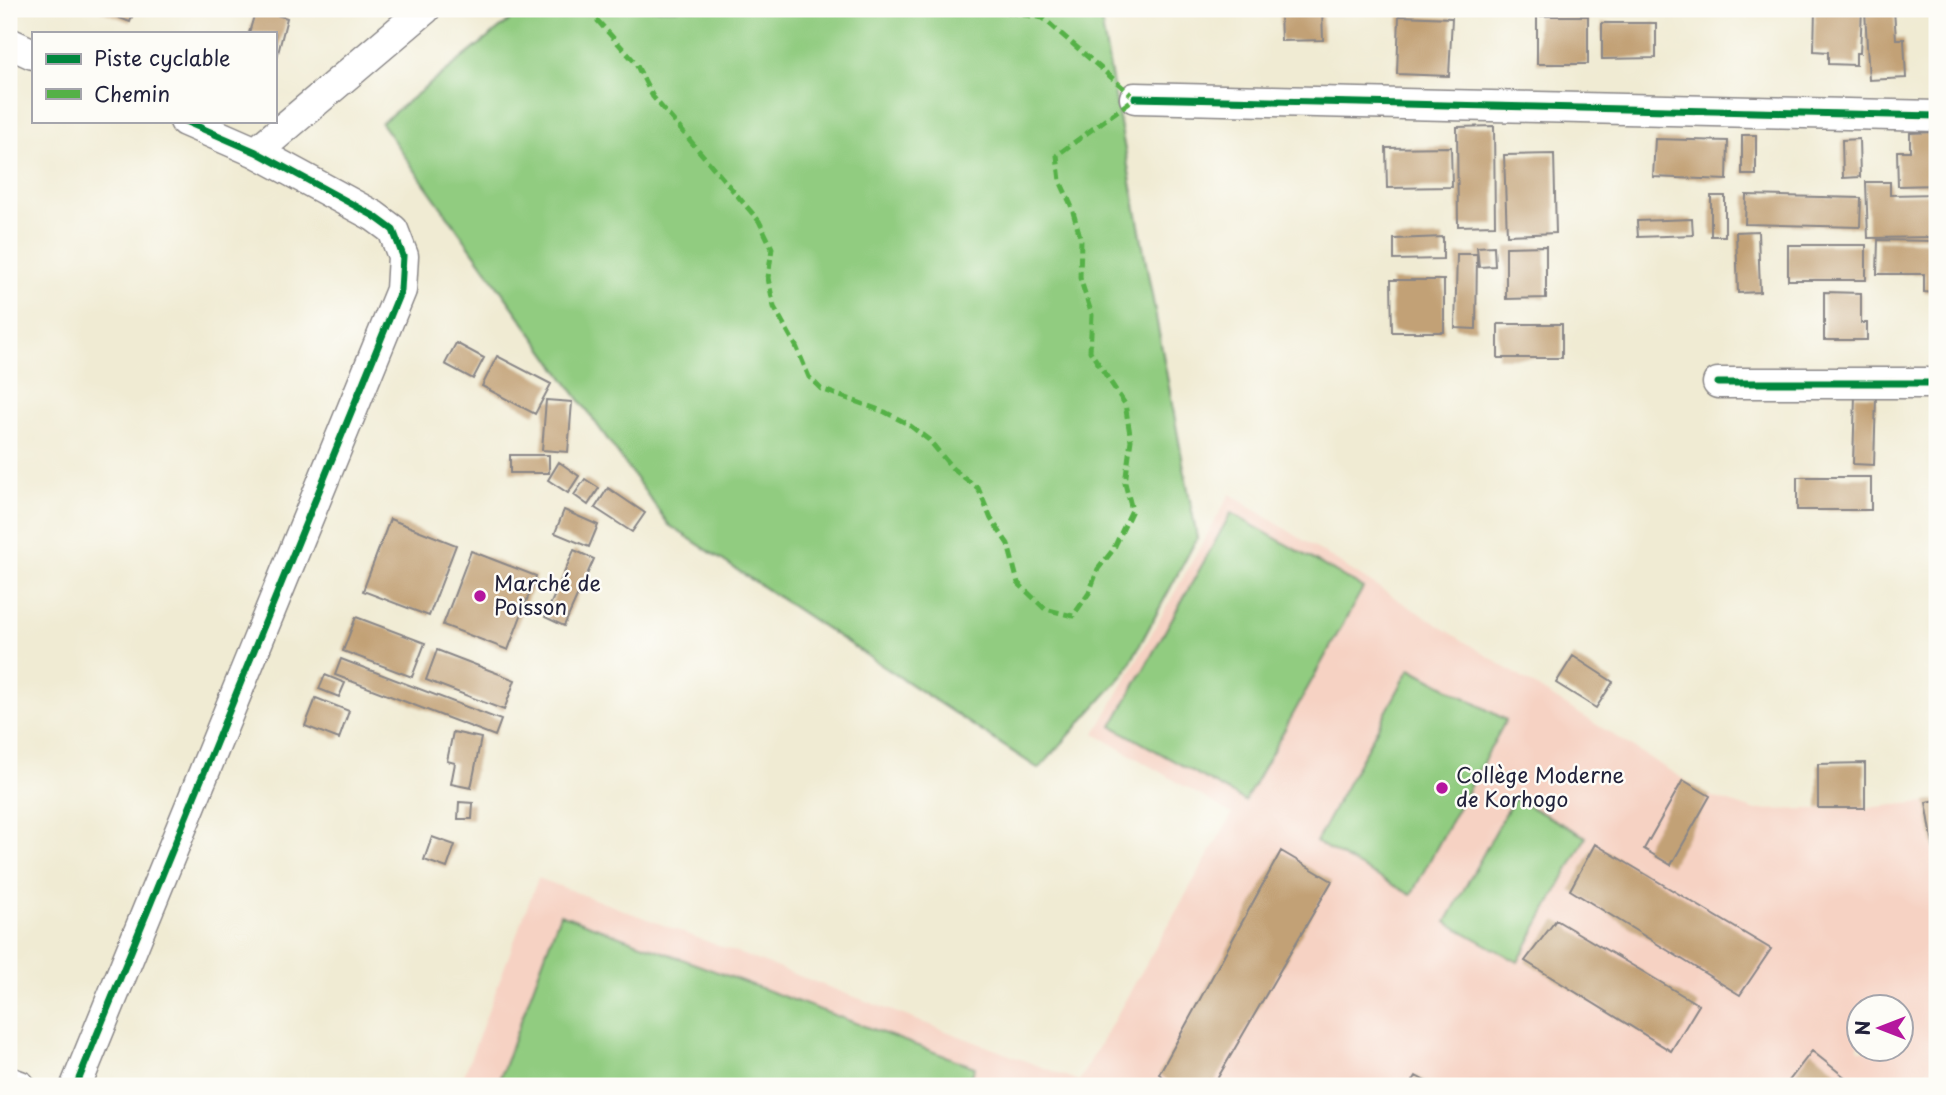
<svg xmlns="http://www.w3.org/2000/svg" width="1946" height="1095" viewBox="0 0 1946 1095" font-family="'Playpen Sans',sans-serif">
	<rect width="100%" height="100%" fill="#fdfcf7"/>
	<filter id="ink" filterUnits="userSpaceOnUse"><feTurbulence type="fractalNoise" baseFrequency=".0143" numOctaves="2"/><feDisplacementMap in="SourceGraphic" scale="14" xChannelSelector="R" yChannelSelector="G"/><feConvolveMatrix kernelMatrix="1 2 1 2 8 2 1 2 1" color-interpolation-filters="sRGB"/></filter>
	<filter id="wash" filterUnits="userSpaceOnUse"><feTurbulence type="fractalNoise" baseFrequency=".00686" numOctaves="4" result="noise"/><feDisplacementMap in="SourceGraphic" scale="28" xChannelSelector="R" yChannelSelector="G"/><feGaussianBlur stdDeviation="1.57" result="paint"/><feColorMatrix in="noise" values="0 0 0 0 0 0 0 0 0 0 0 0 0 0 0 0 0 1.4 0 .05"/><feComposite in="paint" operator="in"/></filter>
	<g filter="url(#wash)">
		<rect width="100%" height="100%" fill="#f0ebd3"/>
		<path fill="#f6d2c3" fill-rule="evenodd" d="M1230,494L1710,796L1754,810L1865,808L1926,802L1935,855L1937,856V1086H460L538,878L1079,1081L1232,814L1095,734ZM1858,1007H1900V1050H1858Z"/>
		<path fill="#91cc80" stroke="#5a775e" stroke-width="2" d="M524,9H1067L1100,15L1197,538L1125,673L1039,769L669,525L381,123Z
			M1231,513L1363,588L1245,801L1112,726Z
			M1410,668L1506,720L1411,895L1316,842Z
			M1514,798L1586,837L1518,962L1446,922Z
			M560,914L975,1067L968,1086H497Z"/>
		<g id="blocks">
			<path fill="#c2a176" d="M102,9H135L130,22L101,11Z
				M256,9L287,18L276,61L275,33H249Z
				M1280,9H1322L1323,40L1281,41Z
				M1815,9H1862L1860,53H1856V65L1828,64V52L1814,51Z
				M1894,10L1896,39H1904L1906,78L1869,80L1865,11Z
				M1399,16L1452,18L1449,76L1397,74Z
				M1537,16H1588V64H1537Z
				M1602,23H1656V58L1602,59Z
				M1494,126L1495,225L1458,226L1457,127Z
				M1937,132V185L1898,186L1897,151H1910V133Z
				M1742,135H1756V175H1742Z
				M1655,139L1728,141L1727,180L1653,177Z
				M1859,139L1860,177L1843,178L1842,140Z
				M1451,147L1452,187L1387,188L1386,148Z
				M1554,154L1556,233L1507,235L1504,155Z
				M1866,182H1890V195L1937,194V237L1868,238Z
				M1746,195L1861,198L1860,227L1745,224Z
				M1711,196H1725V236H1711Z
				M1692,219L1693,235L1638,237L1637,221Z
				M1758,231L1760,292L1738,293L1736,232Z
				M1443,237V259L1394,260V239Z
				M1878,240L1937,241V293L1924,292V274H1877Z
				M1788,245H1866V280H1788Z
				M1494,246L1495,266L1479,267L1477,247Z
				M1546,246V298L1506,299V247Z
				M1457,254H1477L1476,329L1455,328Z
				M1391,280H1444V332H1392Z
				M1824,292L1861,293V323H1867V340H1824Z
				M1498,324H1562V358H1498Z
				M456,343L484,358L473,379L445,364Z
				M497,356L551,384L535,414L482,386Z
				M1855,395L1876,396L1874,465L1853,464Z
				M546,400L572,402L568,452L542,450Z
				M510,455H549V473H510Z
				M559,462L579,476L568,493L548,480Z
				M1797,477H1871V510H1797Z
				M585,479L599,488L588,505L574,495Z
				M608,488L645,513L632,532L595,508Z
				M564,510L598,525L589,547L555,533Z
				M390,519L456,545L429,616L363,591Z
				M574,550L594,559L564,626L545,617Z
				M471,551L536,576L508,650L443,625Z
				M356,617L425,643L412,677L343,651Z
				M437,650L515,680L504,710L426,680Z
				M1573,656L1613,682L1596,708L1556,683Z
				M341,659L501,720L495,736L335,675Z
				M325,675L345,683L339,697L319,689Z
				M316,698L349,711L339,739L305,726Z
				M453,732L481,738L471,788L451,784L455,763L447,761Z
				M1865,763V808H1818V764Z
				M1683,780L1710,796L1671,865L1644,849Z
				M1937,800V856H1935L1926,802Z
				M459,802L473,803L472,819H458Z
				M432,837L455,845L447,868L424,860Z
				M1595,844L1771,949L1740,995L1570,890Z
				M1281,851L1332,881L1213,1086H1175L1159,1074Z
				M1556,920L1699,1005L1671,1051L1525,961Z
				M1812,1051L1856,1086H1785Z
				M1416,1076L1434,1086H1410Z"/>
		</g>
	</g>
	<g filter="url(#ink)">
		<use href="#blocks" fill-opacity="0" stroke="#898687" stroke-width="2"/>
		<g fill="none" stroke-linecap="round" stroke-linejoin="round">
			<g stroke="#898687" stroke-width="33">
				<path id="street" d="M9,43L33,54
					M1135,98L1937,116
					M256,152L425,9
					M1718,383H1937
					M9,1082L20,1086
					M76,1086L401,290L403,256L393,230L374,216L256,152L185,121"/>
			</g>
			<use href="#street" stroke="#fff" stroke-width="30"/>
			<path stroke="#55b146" stroke-width="5" stroke-dasharray="10 5" stroke-linecap="butt" d="M587,9L635,62L653,97L759,221L772,248L768,278L774,307L796,346L809,377L821,389L885,412L908,424L929,440L953,469L978,488L991,519L1008,544L1018,583L1045,609L1073,616L1089,593L1098,569L1113,550L1132,510L1125,483L1131,440L1125,404L1090,351L1092,315L1080,278L1081,240L1071,205L1060,181L1057,155L1135,98L1043,18L987,9"/>
			<g stroke="#fdfcf7" stroke-width="11">
				<path id="cycleway" d="M1135,98L1937,116
					M1718,383H1937
					M76,1086L401,290L403,256L393,230L374,216L256,152L185,121"/>
			</g>
			<use href="#cycleway" stroke="#00873e" stroke-width="7"/>
		</g>
	</g>
	<g fill="#b5179e" stroke="#fdfcf7" stroke-width="2.5">
		<circle cx="480" cy="596" r="7"/>
		<circle cx="1442" cy="788" r="7"/>
	</g>
	<g text-anchor="middle" stroke-width="5" stroke-linejoin="round" paint-order="stroke">
		<g font-size="21" fill="#22223b" stroke="#fdfcf7" text-anchor="start">
			<text x="494" y="591">Marché de<tspan x="494" dy="24">Poisson</tspan></text>
			<text x="1456" y="783">Collège Moderne<tspan x="1456" dy="24">de Korhogo</tspan></text>
		</g>
	</g>
	<rect width="1946" height="1095" fill="none" stroke="#fdfcf7" stroke-width="35"/>
	<rect x="32" y="32" width="245" height="91" fill="#fdfcf7" stroke="#a5a5ac" stroke-width="2"/>
	<rect x="46" y="54" width="35" height="10" fill="#00873e" stroke="#a5a5ac" stroke-width="2"/>
	<text x="94" y="66" font-size="21" fill="#22223b">Piste cyclable</text>
	<rect x="46" y="89" width="35" height="10" fill="#55b146" stroke="#a5a5ac" stroke-width="2"/>
	<text x="94" y="102" font-size="21" fill="#22223b">Chemin</text>
	<g transform="translate(1880 1028) rotate(270)"><circle r="33" fill="#fdfcf7" stroke="#a5a5ac" stroke-width="2"/>
	<path d="M0-5L12 26L0 18L-12 26Z" fill="#b5179e"/>
	<text y="-10" font-size="19" font-weight="bold" text-anchor="middle" fill="#22223b">N</text>
	</g>
</svg>
